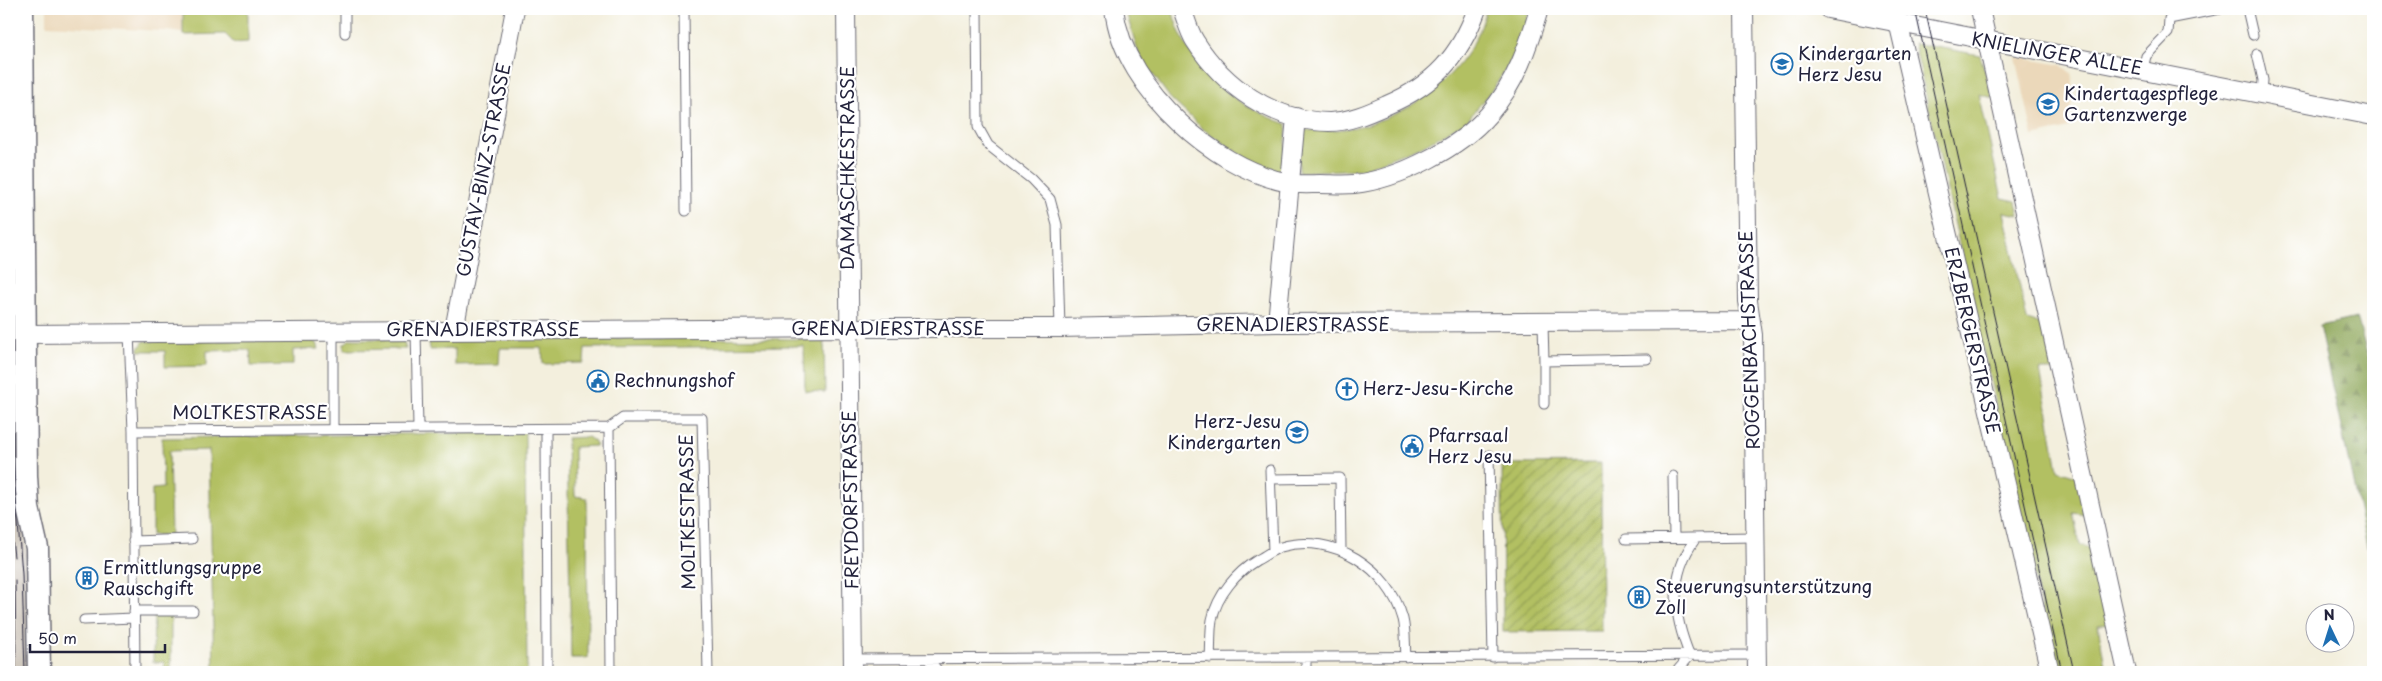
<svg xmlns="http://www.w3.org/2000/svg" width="2382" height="681" viewBox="0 0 2382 681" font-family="'Playpen Sans',sans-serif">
	<defs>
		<pattern id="forest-firs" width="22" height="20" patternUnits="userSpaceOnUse" patternTransform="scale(1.25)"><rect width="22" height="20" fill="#8da658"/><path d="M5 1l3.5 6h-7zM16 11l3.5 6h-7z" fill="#73874a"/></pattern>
		<pattern id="garden-furrows" width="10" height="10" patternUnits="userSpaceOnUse" patternTransform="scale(1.25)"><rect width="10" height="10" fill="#b2c062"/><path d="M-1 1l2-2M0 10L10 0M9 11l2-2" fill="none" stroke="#909c52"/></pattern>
	</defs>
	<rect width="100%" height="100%" fill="#fff"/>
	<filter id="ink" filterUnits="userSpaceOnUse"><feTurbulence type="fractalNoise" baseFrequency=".02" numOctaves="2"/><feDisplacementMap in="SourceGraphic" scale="10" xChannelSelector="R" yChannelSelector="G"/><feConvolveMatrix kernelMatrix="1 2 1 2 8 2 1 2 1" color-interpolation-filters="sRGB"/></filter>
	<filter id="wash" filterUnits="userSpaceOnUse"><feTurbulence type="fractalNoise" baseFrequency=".0096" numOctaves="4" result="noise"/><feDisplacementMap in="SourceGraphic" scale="20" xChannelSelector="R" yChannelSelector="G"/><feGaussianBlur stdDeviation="1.12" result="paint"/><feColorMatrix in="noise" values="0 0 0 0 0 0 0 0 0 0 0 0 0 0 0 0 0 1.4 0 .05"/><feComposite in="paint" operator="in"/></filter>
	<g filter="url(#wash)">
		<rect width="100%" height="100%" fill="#f3efdd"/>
		<path fill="#ebd8ba" d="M47,9H182V32L47,25Z
			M2016,57L2061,65L2071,73L2073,80L2069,128L2033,136Z"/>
		<path fill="#cbc3b8" d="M9,9H12L23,502L34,672H9V577L11,576L9,546Z"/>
		<path fill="#b2c062" stroke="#6a714e" d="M183,9H248V42L234,43L225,34L183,35Z
			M1125,9H1172C1186,67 1232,105 1287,124L1284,173L1244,157L1203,129L1170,98L1139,55Z
			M1486,9H1530L1523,36L1510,63L1495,86L1467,121L1422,146L1363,169L1299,172L1298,130C1313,130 1329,131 1344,129C1405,122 1474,71 1486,9Z
			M1914,43L1980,55L1993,98L1979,94L2002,198L2016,201L2019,215L2004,212L2027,320L2044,325L2054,370H2040L2058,470L2077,476L2086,515L2073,513L2080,545L2095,550L2111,624L2098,625L2106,672H2056Z
			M433,337L824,339L825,392L805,391L804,346L585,348L584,363L543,364L542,348H500L499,364L455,365V349L430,350L429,342Z
			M350,339H401L404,342L406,349L344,350V344Z
			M311,340L317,343L319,349L293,350V365L251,366L250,350L207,351V366L165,367V351H139V348L144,341Z
			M525,432L527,672H214L209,450L169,451L171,535H152V489L163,488L162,438Z
			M588,437L594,441L597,446L574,447L575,496L587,498L588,658H571L567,438Z
			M154,611H171V672H164V662H153Z"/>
		<path fill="url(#forest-firs)" stroke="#58644a" d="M2357,318L2369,360H2373V575L2319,326Z"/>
		<path fill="url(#garden-furrows)" stroke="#6a714e" d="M1601,463L1602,631L1503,632L1502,464Z"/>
	</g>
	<g filter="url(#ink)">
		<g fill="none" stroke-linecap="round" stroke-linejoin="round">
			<g stroke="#6b6a74" stroke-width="11">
				<path id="service" d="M345,9V33
					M684,9L686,211
					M977,9L978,127L988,145L1031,179L1050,199L1057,225L1060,328
					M2247,9L2253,35
					M2257,54L2263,80L2262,94
					M2143,69L2146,56L2168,33L2169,19L2220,9
					M1543,323L1544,361L1647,359
					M333,331V429
					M416,331L418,428
					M129,333L133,431
					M1544,361V404
					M609,428L611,672
					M546,429L547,672
					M1489,455L1493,657
					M1270,470L1273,551
					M1673,476L1674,538
					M1271,479L1340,478L1341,550
					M1626,539L1755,537
					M133,541L192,539
					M134,611H193
					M84,620L134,618
					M1210,658C1211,645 1210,632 1212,620C1217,595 1237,572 1257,560C1265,556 1272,550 1281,547C1333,532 1389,568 1403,619C1406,631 1405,645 1406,657
					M1306,658V672
					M852,659L1757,655
					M928,659L939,672
					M135,672L133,431L609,428L623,418H702L708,672
					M1676,672L1690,656C1673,615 1668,576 1696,538"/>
			</g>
			<g stroke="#6b6a74" stroke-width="20">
				<path id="minor" d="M846,9L853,672
					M1114,9C1119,52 1147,92 1178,121C1208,150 1248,175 1289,183C1299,185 1310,184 1320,184C1331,184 1343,185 1354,184C1399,179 1460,148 1489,114C1516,83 1528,47 1539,9
					M1182,9C1186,19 1189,32 1195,41C1224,87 1273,121 1329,122C1349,122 1369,113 1387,105C1434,85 1460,56 1477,9
					M1744,9L1748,301L1753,335L1757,672
					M1828,9L2373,116
					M1895,9L2050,672
					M1980,9L2127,672
					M1277,323L1296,117
					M454,330L515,9
					M24,334L849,328H1060L1277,323L1751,321"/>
			</g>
			<g stroke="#6b6a74" stroke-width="25">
				<path id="tertiary" d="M22,9L26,476L28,508L37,548L39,672"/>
			</g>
			<use href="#service" stroke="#fff" stroke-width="9"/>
			<use href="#minor" stroke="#fff" stroke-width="18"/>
			<use href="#tertiary" stroke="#fff" stroke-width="22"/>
			<path stroke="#22223b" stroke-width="1" d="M1915,9L2062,672
				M1925,9L2074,672
				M9,42L13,460L22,574L25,672
				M9,510L14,557
				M15,580L16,672"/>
		</g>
	</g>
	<defs>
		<g id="school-ring" transform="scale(1.125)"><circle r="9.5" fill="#fff" stroke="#1f6fb2" stroke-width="1.5"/><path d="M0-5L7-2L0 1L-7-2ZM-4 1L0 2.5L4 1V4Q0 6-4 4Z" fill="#1f6fb2"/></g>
		<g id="civic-ring" transform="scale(1.125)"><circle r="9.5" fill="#fff" stroke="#1f6fb2" stroke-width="1.5"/><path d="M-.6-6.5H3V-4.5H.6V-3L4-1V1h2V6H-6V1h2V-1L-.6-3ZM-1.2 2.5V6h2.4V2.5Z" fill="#1f6fb2"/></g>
		<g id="church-ring" transform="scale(1.125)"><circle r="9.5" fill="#fff" stroke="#1f6fb2" stroke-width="1.5"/><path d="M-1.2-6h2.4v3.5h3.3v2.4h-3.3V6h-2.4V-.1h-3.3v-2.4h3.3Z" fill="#1f6fb2"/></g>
		<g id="building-ring" transform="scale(1.125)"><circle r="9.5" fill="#fff" stroke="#1f6fb2" stroke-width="1.5"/><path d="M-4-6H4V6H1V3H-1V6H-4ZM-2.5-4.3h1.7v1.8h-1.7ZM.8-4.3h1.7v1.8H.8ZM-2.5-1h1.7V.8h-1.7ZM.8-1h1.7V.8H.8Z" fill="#1f6fb2"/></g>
	</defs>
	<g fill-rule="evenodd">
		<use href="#school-ring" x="1782" y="64"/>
		<use href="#school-ring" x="2048" y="104"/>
		<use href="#civic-ring" x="598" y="381"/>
		<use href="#church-ring" x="1347" y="389"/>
		<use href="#school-ring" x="1297" y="432"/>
		<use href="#civic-ring" x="1412" y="446"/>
		<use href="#building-ring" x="87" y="578"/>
		<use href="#building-ring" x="1639" y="597"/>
	</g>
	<g text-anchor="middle" stroke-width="4.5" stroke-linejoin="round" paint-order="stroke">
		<g font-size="18" fill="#22223b" stroke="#fff" text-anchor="start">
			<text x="1798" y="60">Kindergarten<tspan x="1798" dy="21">Herz Jesu</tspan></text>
			<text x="2064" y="100">Kindertagespflege<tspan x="2064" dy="21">Gartenzwerge</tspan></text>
			<text x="614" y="387">Rechnungshof</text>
			<text x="1363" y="395">Herz-Jesu-Kirche</text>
			<text x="1281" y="428" text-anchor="end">Herz-Jesu<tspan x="1281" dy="21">Kindergarten</tspan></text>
			<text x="1428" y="442">Pfarrsaal<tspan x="1428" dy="21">Herz Jesu</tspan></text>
			<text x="103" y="574">Ermittlungsgruppe<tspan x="103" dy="21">Rauschgift</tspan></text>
			<text x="1655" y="593">Steuerungsunterstützung<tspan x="1655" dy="21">Zoll</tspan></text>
		</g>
		<g font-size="18" fill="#22223b" stroke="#fff">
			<text transform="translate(2057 54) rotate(10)" y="6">KNIELINGER ALLEE</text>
			<text transform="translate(848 168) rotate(-90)" y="6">DAMASCHKESTRASSE</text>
			<text transform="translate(484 170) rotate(-79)" y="6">GUSTAV-BINZ-STRASSE</text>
			<text x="1293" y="331">GRENADIERSTRASSE</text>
			<text x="888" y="335">GRENADIERSTRASSE</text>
			<text x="483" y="336">GRENADIERSTRASSE</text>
			<text transform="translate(1750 340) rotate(-92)" y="6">ROGGENBACHSTRASSE</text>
			<text transform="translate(1972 341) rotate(77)" y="6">ERZBERGERSTRASSE</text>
			<text x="250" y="419">MOLTKESTRASSE</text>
			<text transform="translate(851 500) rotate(-91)" y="6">FREYDORFSTRASSE</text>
			<text transform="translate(688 512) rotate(-91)" y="6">MOLTKESTRASSE</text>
		</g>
	</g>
	<rect width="2382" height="681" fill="none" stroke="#fff" stroke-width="30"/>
	<g transform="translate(2330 628) rotate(356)"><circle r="24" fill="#ffffff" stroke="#a7a7b1"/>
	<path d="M0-4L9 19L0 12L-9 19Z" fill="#1f6fb2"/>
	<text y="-8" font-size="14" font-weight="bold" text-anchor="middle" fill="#22223b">N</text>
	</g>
	<path d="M30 644v8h135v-8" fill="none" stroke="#22223b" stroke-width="2.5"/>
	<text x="38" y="644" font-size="15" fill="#22223b" stroke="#ffffff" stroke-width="4" paint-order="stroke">50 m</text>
</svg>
